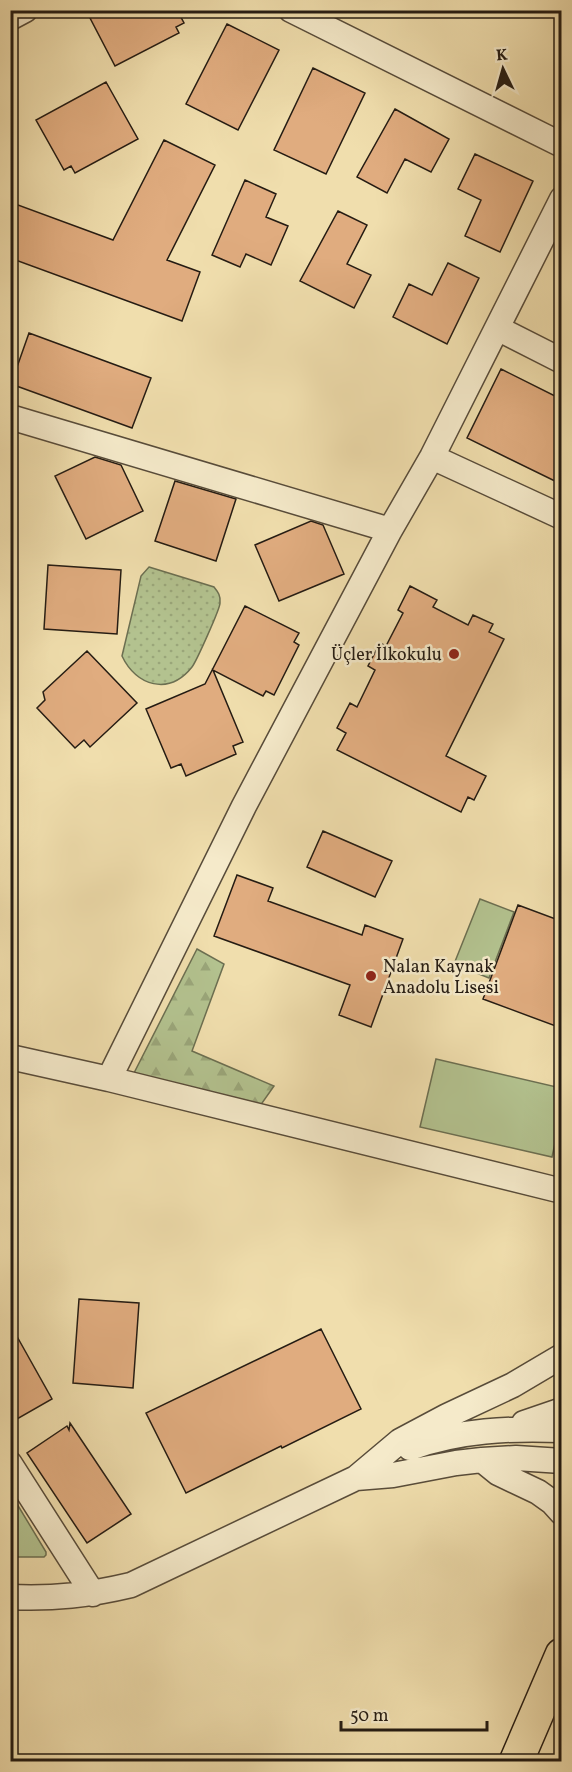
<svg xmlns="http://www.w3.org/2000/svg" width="572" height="1772" viewBox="0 0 572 1772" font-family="Vollkorn,serif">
	<defs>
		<pattern id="grass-dots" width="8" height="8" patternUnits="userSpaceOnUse" patternTransform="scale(1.5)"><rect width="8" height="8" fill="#b3c28f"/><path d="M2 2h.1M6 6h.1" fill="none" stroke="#9aa67a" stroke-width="1.8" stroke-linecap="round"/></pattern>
		<pattern id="forest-firs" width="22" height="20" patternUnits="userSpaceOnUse" patternTransform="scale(1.5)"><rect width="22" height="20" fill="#b3c28f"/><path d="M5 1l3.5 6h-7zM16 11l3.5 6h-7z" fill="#9aa67a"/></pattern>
	</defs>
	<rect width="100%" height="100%" fill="#f0dead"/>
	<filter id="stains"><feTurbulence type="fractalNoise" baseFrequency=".00333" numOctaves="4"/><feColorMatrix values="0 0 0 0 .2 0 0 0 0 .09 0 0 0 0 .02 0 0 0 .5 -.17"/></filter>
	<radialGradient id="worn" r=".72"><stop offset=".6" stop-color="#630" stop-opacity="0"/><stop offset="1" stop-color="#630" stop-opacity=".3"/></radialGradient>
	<path fill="url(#grass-dots)" stroke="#6c6f51" stroke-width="1.5" d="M149,567L214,587C218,592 221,596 220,603C220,609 196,662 192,667C169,696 136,686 122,656L141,576Z"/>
	<path fill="url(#forest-firs)" stroke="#6c6f51" stroke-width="1.5" d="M197,949L224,964L192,1051L274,1086L260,1106L133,1075Z"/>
	<path fill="#b3c28f" stroke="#6c6f51" stroke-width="1.5" d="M480,899L514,912L489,978L454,964Z
		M436,1059L561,1088V1116L552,1157L420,1127Z
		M11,1494L46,1552V1555L44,1557H11Z"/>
	<path fill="#e0ac7f" stroke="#251c13" stroke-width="1.5" d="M104,10H177L184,23L176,27L179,33L115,66L90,18Z
		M227,24L279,50L238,130L186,104Z
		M313,68L365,93L326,174L274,150Z
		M106,82L138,139L75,173L71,166L64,170L36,120Z
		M395,109L449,139L431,172L405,159L387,193L357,177Z
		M164,140L215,165L167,260L200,272L182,321L10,258V202L113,240Z
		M475,154L533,181L500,252L465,236L481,200L458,189Z
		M245,180L276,194L266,217L288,226L271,265L246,254L240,267L212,255Z
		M338,211L367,225L347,264L371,275L354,308L300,281Z
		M448,263L479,278L447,344L393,317L409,284L432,295Z
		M29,333L151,378L132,428L11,384Z
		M501,369L561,399V484L467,438Z
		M95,457L121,465L143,511L86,539L55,476Z
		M175,481L236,499L216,561L155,541Z
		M311,521L323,525L344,574L279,601L255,545Z
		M48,565L121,570L117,634L44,629Z
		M410,586L437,600L433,607L468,625L473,615L493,624L489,632L504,639L446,756L486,776L474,800L468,797L461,812L337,750L346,733L337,728L350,703L357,707L375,670L368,666L380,643L386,646L403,613L398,610Z
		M245,606L299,633L294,642L299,645L274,695L266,691L263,696L213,670L243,742L233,746L236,754L186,776L181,764L171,768L146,709L205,684Z
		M87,651L137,703L90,747L84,740L75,748L37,708L45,700L43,692Z
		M323,831L392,861L375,897L307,867Z
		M237,875L273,888L268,901L362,935L365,925L403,939L371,1027L339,1015L350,985L214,936Z
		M518,905L561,921V1028L483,999Z
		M79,1299L139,1303L133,1388L73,1383Z
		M10,1324L52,1399L10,1423Z
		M321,1329L361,1409L282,1448L281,1446L186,1493L146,1413Z
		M70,1423L131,1514L87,1543L27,1453L67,1426L69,1430Z"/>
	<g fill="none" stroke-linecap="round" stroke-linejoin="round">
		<g stroke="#584c3a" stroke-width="27">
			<path id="minor" d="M291,10L562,145
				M10,18L25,10
				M497,328L562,361
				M10,417L390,530
				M432,457L562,517
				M10,1057L109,1079L562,1191
				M109,1079L244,806L390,530L432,457L562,199
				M524,1423L562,1410
				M410,1448C458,1430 511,1428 562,1430
				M482,1460L498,1473L538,1492L552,1502L562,1513
				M10,1464L93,1594
				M356,1478L393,1475L456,1463L482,1460L516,1458L562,1461
				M10,1597C54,1599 89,1595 131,1585L356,1478L400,1441L447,1416L513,1385L562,1356"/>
		</g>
		<g stroke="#251c13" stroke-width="36">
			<path id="primary" d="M516,1762L562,1655"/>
		</g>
		<use href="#minor" stroke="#f5eaca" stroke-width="24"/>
		<use href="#primary" stroke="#f0dead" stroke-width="33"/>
	</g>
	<g fill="#8f2418" stroke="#f5eaca" stroke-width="2">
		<circle cx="454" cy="654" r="6"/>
		<circle cx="371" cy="976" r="6"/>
	</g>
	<g text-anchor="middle" stroke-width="5" stroke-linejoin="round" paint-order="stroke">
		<g font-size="18" fill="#251c13" stroke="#f5eaca" text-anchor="end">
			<text x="442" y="660">Üçler İlkokulu</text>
			<text x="383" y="972" text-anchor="start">Nalan Kaynak<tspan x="383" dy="21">Anadolu Lisesi</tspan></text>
		</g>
	</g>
	<rect width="572" height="1772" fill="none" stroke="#f0dead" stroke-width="36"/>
	<rect x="12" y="12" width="548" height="1748" fill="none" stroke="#251c13" stroke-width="3"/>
	<rect x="18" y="18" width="536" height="1736" fill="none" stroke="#251c13" stroke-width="1.5"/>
	<g transform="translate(503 69) rotate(355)" stroke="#f5eaca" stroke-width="4.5" paint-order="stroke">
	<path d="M0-4.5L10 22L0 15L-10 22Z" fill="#251c13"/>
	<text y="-9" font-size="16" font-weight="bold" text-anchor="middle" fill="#251c13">K</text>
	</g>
	<path d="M341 1721v9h146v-9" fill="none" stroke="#251c13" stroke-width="3"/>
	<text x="350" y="1721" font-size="18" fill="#251c13" stroke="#f5eaca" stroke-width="4.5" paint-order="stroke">50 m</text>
	<rect width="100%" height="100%" filter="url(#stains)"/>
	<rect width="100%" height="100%" fill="url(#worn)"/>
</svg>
